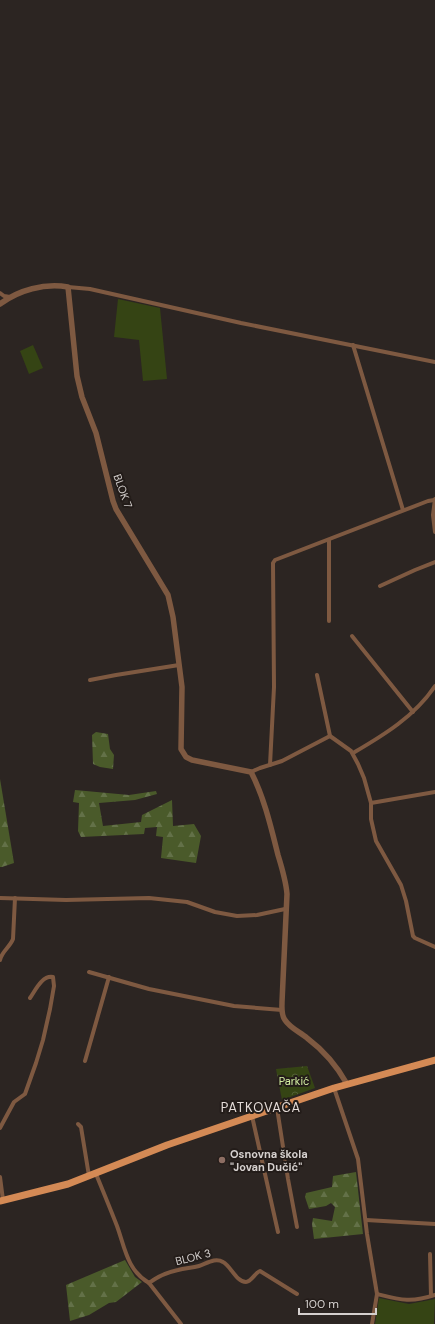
<svg xmlns="http://www.w3.org/2000/svg" width="435" height="1324" font-family="'DM Sans',sans-serif">
<defs>
<pattern id="forest-firs" width="22" height="20" patternUnits="userSpaceOnUse"><rect width="22" height="20" fill="#4a5a2a"/><path d="M5 1l3.5 6h-7zM16 11l3.5 6h-7z" fill="#637148"/></pattern>
<pattern id="park-crowns" width="20" height="18" patternUnits="userSpaceOnUse"><rect width="20" height="18" fill="#354414"/><path d="M2 6a3 3 0 1 1 6 0M12 15a3 3 0 1 1 6 0" fill="none" stroke="#515e35"/></pattern>
</defs>
<rect width="100%" height="100%" fill="#2c2522"/>
<g fill="#354414">
<polygon points="118,299 160,308 167,379 143,381 139,340 114,337"/>
<polygon points="33,345 43,368 29,374 20,351"/>
<polygon points="379,1298 409,1304 435,1299 434,1324 375,1324"/>
</g>
<g fill="url(#forest-firs)">
<polygon points="96,732 108,734 110,749 114,755 113,769 100,767 93,764 92,735"/>
<polygon points="0,779 14,863 2,867 0,867"/>
<polygon points="75,790 129,795 156,791 157,794 135,800 99,803 103,826 141,822 142,815 172,800 173,826 194,824 201,836 196,863 161,858 163,837 156,836 157,827 145,828 144,834 81,837 78,831 79,803 73,802"/>
<polygon points="356,1172 363,1234 314,1239 312,1224 313,1218 332,1221 335,1207 331,1203 326,1206 309,1209 305,1197 306,1193 332,1187 333,1176"/>
<polygon points="125,1260 135,1277 142,1282 116,1302 109,1303 89,1315 70,1321 66,1285"/>
</g>
<polygon fill="url(#park-crowns)" points="307,1066 315,1088 282,1100 276,1069"/>
<g fill="none" stroke-linecap="round" stroke-linejoin="round">
<g stroke="#7e5941" stroke-width="4">
<polyline points="68,287 90,289 241,323 435,362"/>
<polyline points="0,293 4,296 10,297"/>
<polyline points="353,345 403,510"/>
<polyline points="435,499 433,515 435,532"/>
<polyline points="329,540 329,621"/>
<polyline points="380,586 415,570 435,562"/>
<polyline points="352,636 413,712"/>
<polyline points="317,675 330,736 351,751 358,764 364,778 371,803 371,819 376,841 401,885 406,901 413,936 415,938 435,947"/>
<polyline points="90,680 116,675 179,665"/>
<path d="M353,753C384,735 415,716 435,686"/>
<polyline points="270,765 274,687 273,563 275,560 428,501 434,500"/>
<polyline points="251,772 260,768 282,761 330,736"/>
<polyline points="371,803 435,792"/>
<polyline points="0,898 66,900 149,898 187,902 215,912 237,916 257,915 285,909"/>
<path d="M0,960C2,951 10,947 13,939L15,898"/>
<polyline points="89,972 149,989 234,1006 282,1010"/>
<polyline points="85,1061 109,977"/>
<polyline points="334,1088 358,1159 367,1234 377,1294 372,1324"/>
<polyline points="277,1108 288,1179 297,1227"/>
<polyline points="252,1116 278,1232"/>
<polyline points="78,1124 81,1127 89,1176"/>
<path d="M0,1128L14,1102L25,1094L36,1063L43,1040L50,1009L54,986L53,977C42,975 35,991 30,998"/>
<path d="M96,1174C103,1191 110,1208 117,1226C125,1248 127,1270 149,1283C157,1277 168,1272 178,1270C185,1268 192,1268 199,1266C206,1264 215,1257 223,1262C231,1266 236,1282 246,1282C251,1282 255,1273 260,1271L297,1294"/>
<polyline points="0,1177 3,1200"/>
<polyline points="366,1220 435,1224"/>
<polyline points="430,1254 431,1296"/>
<polyline points="149,1283 181,1324"/>
<path d="M377,1294C401,1300 411,1303 435,1295"/>
</g>
<path stroke="#7e5941" stroke-width="5.5" d="M0,304C19,290 44,283 68,287L77,376L82,397L96,433L113,501L116,509L168,595L173,617L182,687L181,749L186,757L192,760L251,772C264,797 271,827 278,855C282,868 286,881 287,894L282,1002C282,1008 281,1015 285,1020C290,1028 300,1032 307,1038C323,1050 337,1066 347,1084"/>
<polyline stroke="#d48a55" stroke-width="7" points="0,1201 68,1184 167,1145 334,1088 435,1060"/>
</g>
<circle fill="#8d6e63" stroke="#231c19" stroke-width="1.5" cx="222" cy="1160" r="4"/>
<g text-anchor="middle" dominant-baseline="central" stroke-width="4" stroke-linejoin="round" paint-order="stroke">
<g font-size="11" fill="#d5d0ce" stroke="#231c19">
<text transform="translate(123 491) rotate(70)">BLOK 7</text>
<text transform="translate(193 1257) rotate(-14)">BLOK 3</text>
</g>
<g font-size="11" fill="#d4efa2" stroke="#231c19">
<text x="294" y="1081">Parkić</text>
</g>
<g font-size="11" font-weight="bold" fill="#d5d0ce" stroke="#231c19" text-anchor="start">
<text x="230" y="1154">Osnovna škola<tspan x="230" dy="13">"Jovan Dučić"</tspan></text>
</g>
<g font-size="13" letter-spacing="1" fill="#e5dcd8" stroke="#231c19">
<text x="261" y="1107">PATKOVAČA</text>
</g>
</g>
<path d="M299 1308v6h77v-6" fill="none" stroke="#d5d0ce" stroke-width="2"/>
<text x="305" y="1308" font-size="12" fill="#d5d0ce" stroke="#231c19" stroke-width="3" paint-order="stroke">100 m</text>
</svg>
